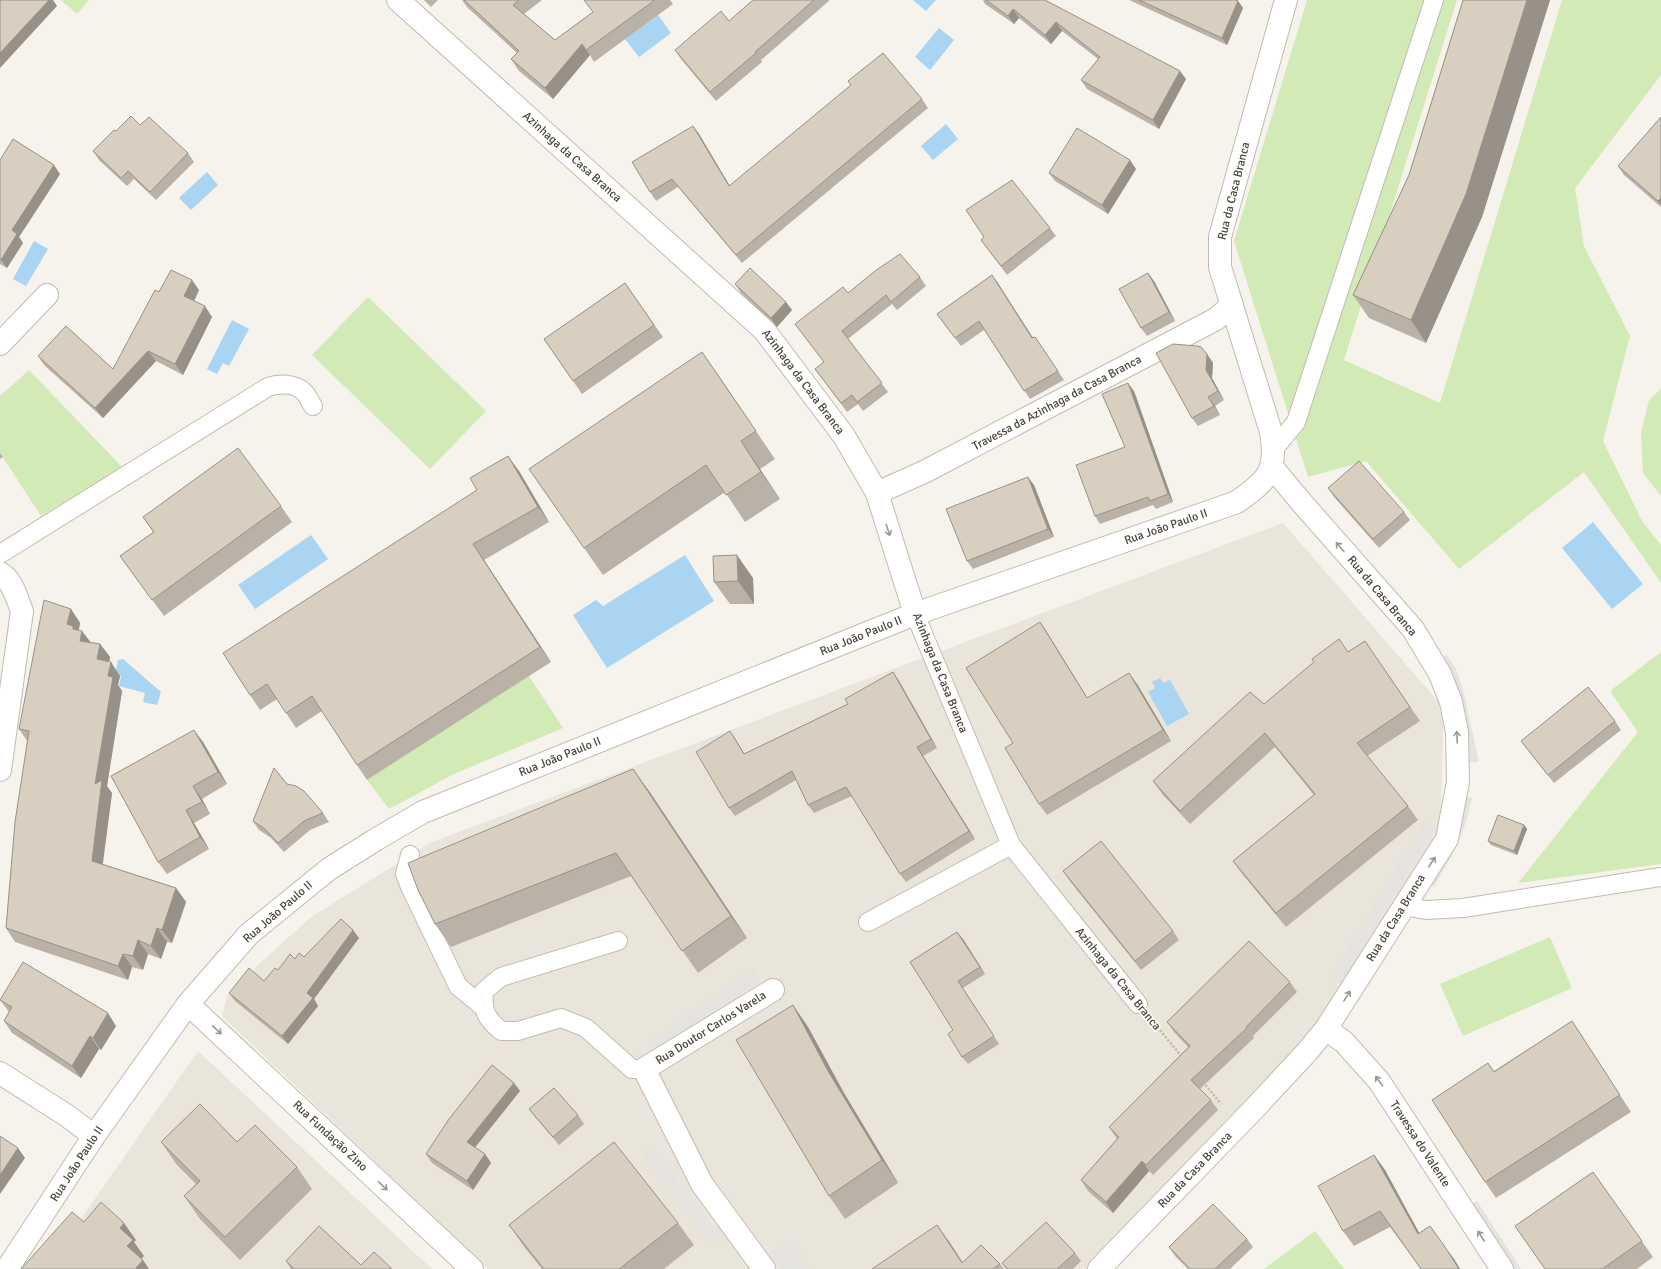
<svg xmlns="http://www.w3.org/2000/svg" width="1661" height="1269" font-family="Signika,sans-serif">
<rect width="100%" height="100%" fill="#f6f3ec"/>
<g fill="#eae5da">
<polygon points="1283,523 1444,708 1440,831 1311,1035 1086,1269 488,1269 222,1016 227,996 249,973 311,917 432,842"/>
<polygon points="198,1051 432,1269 46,1269"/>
</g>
<g fill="#d2eab5">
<polygon points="61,0 89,0 77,14"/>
<polygon points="1307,0 1457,0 1344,360 1440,403 1562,0 1661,0 1661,75 1575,188 1584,246 1630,336 1603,441 1642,521 1661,545 1661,583 1584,472 1459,569 1366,461 1308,477 1234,241"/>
<polygon points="368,297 486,411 430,469 312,355"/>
<polygon points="29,370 122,467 41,516 0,453 0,396"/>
<polygon points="1661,389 1661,496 1643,473 1641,433 1649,400"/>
<polygon points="1661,652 1661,864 1518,883 1638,732 1610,691"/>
<polygon points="529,676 563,728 452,775 389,809 367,780"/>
<polygon points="1550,937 1572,988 1463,1036 1440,984"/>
<polygon points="1315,1231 1344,1269 1264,1269"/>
</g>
<g fill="#e5e3e0">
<polygon points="1447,655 1456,669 1464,694 1479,762 1469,762 1456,697 1440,660"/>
<polygon points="1462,796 1472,798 1466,822 1457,846 1434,887 1425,882"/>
<polygon points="1424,822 1434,828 1341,984 1330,978"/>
<polygon points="753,968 760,978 660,1051 652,1041"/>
<polygon points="651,1149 723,1239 713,1247 641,1156"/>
<polygon points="1477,1201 1521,1269 1509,1269 1468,1206"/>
<polygon points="788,1240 810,1269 781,1269 769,1254"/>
</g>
<g fill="#a9d4f2">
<polygon points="913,0 936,0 926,11"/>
<polygon points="658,15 671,33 639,57 625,39"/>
<polygon points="939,28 954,40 930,70 915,57"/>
<polygon points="946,124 958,139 933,160 921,146"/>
<polygon points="207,172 218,185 191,210 179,198"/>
<polygon points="34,241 48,249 26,286 13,279"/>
<polygon points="232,320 249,329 229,366 223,363 217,374 207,369"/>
<polygon points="1593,522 1643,584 1612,609 1562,548"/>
<polygon points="311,535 328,559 255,609 238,585"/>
<polygon points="685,555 714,601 607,668 573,615 596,600 603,606"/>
<polygon points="123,659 161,692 157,705 143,702 145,693 119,686 121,676 115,675 118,660"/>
<polygon points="1160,678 1163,683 1170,680 1189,714 1167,726 1148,692 1155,688 1152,682"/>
</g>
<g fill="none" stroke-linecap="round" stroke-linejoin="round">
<g stroke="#c2bbae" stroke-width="20">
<g id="service">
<polyline points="1274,449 1296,422 1434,0"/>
<path d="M0,554L268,387C279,383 295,383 304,392C308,396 310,402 313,406"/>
<polyline points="915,614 1011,845 1138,1004"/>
<polyline points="410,855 405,874 411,889 458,986 482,1006"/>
<polyline points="1404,906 1426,910 1463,908 1661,877"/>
<polyline points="868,922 1011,845"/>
<path d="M618,941L501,977L484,991C482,1011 486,1018 501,1031H518L561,1018L586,1028L632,1069H644"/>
</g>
</g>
<g stroke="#c2bbae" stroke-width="24">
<g id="minor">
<polyline points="398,0 764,330 844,436 877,493 915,614"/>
<polyline points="0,344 47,295"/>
<polyline points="877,493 926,471 1216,319 1232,305"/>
<path d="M0,573C12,579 17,599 22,611L0,770"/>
<polyline points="188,1004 472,1269"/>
<polyline points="1326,1029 1344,1042 1379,1081 1502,1269"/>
<polyline points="0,1073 66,1115 94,1136"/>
<polyline points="764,1269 702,1184 644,1069 773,990"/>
<polyline points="1099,1269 1253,1110 1306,1053 1326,1029 1447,839 1458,782 1457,732 1451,702 1440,674 1413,629 1302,503 1272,467"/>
</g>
</g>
<g stroke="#c2bbae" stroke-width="24">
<path id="tertiary" d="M7,1269L94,1136L188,1004L249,934L329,869L375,840L423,812L880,628L915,614L1237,502C1267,480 1278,472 1271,432L1220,267V237L1286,0"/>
</g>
<g stroke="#c4b79f" stroke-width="2.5" stroke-dasharray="2 2" stroke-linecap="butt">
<polyline points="1155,1024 1182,1057"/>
<polyline points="1203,1082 1221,1104"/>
</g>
<use href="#service" stroke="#fff" stroke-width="18"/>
<use href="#minor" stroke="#fff" stroke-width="22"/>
<use href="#tertiary" stroke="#fff" stroke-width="22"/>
</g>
<g fill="#bab2a6">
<polygon points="424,0 438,0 431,7"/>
<polygon points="462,0 542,0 524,14 555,40 593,12 584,0 670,0 673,4 594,62 590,55 553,99 519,71 511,59 517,53 467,7"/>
<polygon points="753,0 830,0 761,60 762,62 716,101 681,59 675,50 729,21"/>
<polygon points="983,0 1045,0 1186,79 1159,129 1087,89 1081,80 1098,59 1062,31 1051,44 1019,18 1014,24 985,4"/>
<polygon points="1129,0 1236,0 1238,1 1243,8 1227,45"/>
<polygon points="1463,0 1550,0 1482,217 1426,343 1369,318 1353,295 1409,175"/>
<polygon points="848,81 922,99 928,108 742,263 678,187 656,201 650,192 693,126 699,134 730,186 851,85"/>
<polygon points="1661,117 1661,207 1624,175 1618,166"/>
<polygon points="140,125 188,153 194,162 156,200 134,179 127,186 99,160 93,151 116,131"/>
<polygon points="0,160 60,174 19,237 23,243 7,268 0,264"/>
<polygon points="1136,169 1108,214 1055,181 1049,173"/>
<polygon points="1050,228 1056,236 1007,275 981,240 984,237"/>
<polygon points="992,275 1033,338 1035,337 1064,380 1030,399 984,330 961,346 937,314"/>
<polygon points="920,277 926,286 897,310 892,304 848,339 888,392 863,411 858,404 847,412 815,369 824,362 795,324 848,293"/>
<polygon points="1154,281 1175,321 1147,336 1141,328"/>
<polygon points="625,283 663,337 582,394 544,339"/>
<polygon points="735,284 792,310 777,327 741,293"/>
<polygon points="199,290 194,301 212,317 183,375 156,361 103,418 45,366 38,356 113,369 159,292"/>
<polygon points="702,352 775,459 760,469 780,499 745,522 725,492 603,575 584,548"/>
<polygon points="1207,354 1213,363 1212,378 1224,400 1215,406 1220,415 1198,426 1192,418"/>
<polygon points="1134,391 1173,502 1156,509 1153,505 1100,524 1095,516 1125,447"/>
<polygon points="0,453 3,457 0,459"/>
<polygon points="519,471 549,522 484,560 551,662 367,780 357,765 322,711 296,728 277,699 260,710 250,695"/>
<polygon points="1034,485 1054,537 973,569 967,561"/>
<polygon points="1328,488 1404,512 1410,520 1379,548 1334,497"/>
<polygon points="281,506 292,522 164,616 120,556 153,532 143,517"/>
<polygon points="753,578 754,604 730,604 714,582"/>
<polygon points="71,609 80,623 79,630 90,642 100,644 110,657 109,662 120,676 118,685 122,691 107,786 112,793 103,864 176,888 186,902 172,943 167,942 161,959 148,954 143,970 132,967 128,980 15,942 6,928 27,741 19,729"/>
<polygon points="1040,622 1048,634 1087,698 1137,684 1171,741 1047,815 1039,804 1013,743"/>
<polygon points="1365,641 1420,721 1367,756 1408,806 1418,820 1286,927 1243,875 1233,861 1314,795 1275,747 1190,824 1163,795 1153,781 1264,704 1348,652"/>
<polygon points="893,672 899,681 937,748 923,756 975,839 906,882 900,874 852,796 814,813 808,805 796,780 735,816 729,808 730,731 744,754 848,704"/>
<polygon points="1615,721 1621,730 1554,783 1527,749 1521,741"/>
<polygon points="203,742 227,784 202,799 210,814 194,823 209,849 167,874 158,862"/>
<polygon points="287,784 323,813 329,822 310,830 284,852 271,838 259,830 253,821"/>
<polygon points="649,791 747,938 698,973 631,876 451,947 435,924"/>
<polygon points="1524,825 1527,829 1517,855 1491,845 1488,841"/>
<polygon points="1063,871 1173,931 1179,940 1141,970 1069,880"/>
<polygon points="359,938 314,999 318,1006 288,1044 235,1001 229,993 264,981 295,959 304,957"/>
<polygon points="963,939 985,974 963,988 999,1044 968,1064 962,1057 953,1030"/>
<polygon points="1290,982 1297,992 1253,1036 1254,1038 1200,1089 1211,1100 1218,1110 1153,1175 1149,1171 1113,1213 1088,1191 1081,1180 1117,1139 1109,1127 1188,1047 1174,1032 1167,1022"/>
<polygon points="0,1000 116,1026 101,1050 99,1049 81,1078 12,1033 4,1021 9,1012"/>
<polygon points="793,1005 808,1027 844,1093 898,1183 845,1219 829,1196"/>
<polygon points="1572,1021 1583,1038 1631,1112 1496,1198 1485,1182 1494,1071"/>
<polygon points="514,1083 520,1091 475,1147 485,1154 491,1163 473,1190 432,1163 426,1154"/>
<polygon points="529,1109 578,1115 584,1124 559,1145 535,1117"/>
<polygon points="161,1142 237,1142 297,1167 312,1189 240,1260 200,1219 184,1196 196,1184 177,1165"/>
<polygon points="1374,1155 1385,1170 1419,1233 1454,1259 1460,1269 1421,1269 1390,1227 1354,1246 1343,1231"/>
<polygon points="1593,1172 1653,1257 1637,1269 1545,1269"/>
<polygon points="678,1223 694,1245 664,1269 542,1269 525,1248 509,1225"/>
<polygon points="1247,1239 1253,1247 1230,1269 1188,1269 1175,1256 1169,1247"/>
<polygon points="948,1240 963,1263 1000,1264 1004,1269 872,1269"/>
<polygon points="1075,1253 1081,1261 1073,1269 1006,1269 1002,1263"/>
<polygon points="286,1261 361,1265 392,1269 291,1269"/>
</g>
<g fill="#979187">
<polygon points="49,0 53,0 57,6 0,68 0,53"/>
<polygon points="1527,0 1550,0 1482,217 1426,343 1411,320"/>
<polygon points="1238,1 1243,8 1227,45 1222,38"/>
<polygon points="1013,9 1019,18 1014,24 1008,16"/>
<polygon points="1056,22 1062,31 1051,44 1045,35"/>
<polygon points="582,44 590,55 553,99 545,88"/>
<polygon points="1180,71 1186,79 1159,129 1153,120"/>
<polygon points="693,126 699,134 735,195 729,186"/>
<polygon points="1130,160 1136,169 1108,214 1102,205"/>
<polygon points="54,165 60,174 19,237 23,243 7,268 1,260 12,230"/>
<polygon points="1661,198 1661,205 1658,201"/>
<polygon points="1148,273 1154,281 1175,321 1169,312"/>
<polygon points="992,275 998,283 1038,346 1032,338"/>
<polygon points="192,280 199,290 191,307 184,296"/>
<polygon points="786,302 792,310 777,327 771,318"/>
<polygon points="205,306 212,317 183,375 175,364"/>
<polygon points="148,351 156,361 103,418 95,408"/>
<polygon points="702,352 721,379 775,459 756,431"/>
<polygon points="1207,354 1213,363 1212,378 1224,400 1218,391 1206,370"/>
<polygon points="1128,383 1134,391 1173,502 1168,494"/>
<polygon points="1208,397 1215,406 1220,415"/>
<polygon points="741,441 760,469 780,499 761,472"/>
<polygon points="508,456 519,471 549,522 538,507"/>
<polygon points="1028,477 1034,485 1054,537 1048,529"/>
<polygon points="473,544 484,560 551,662 540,647"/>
<polygon points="737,555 753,578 754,604 738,581"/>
<polygon points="71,609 80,623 78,632 82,631 92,644 90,654 67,624"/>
<polygon points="1040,622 1048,634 1095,710 1087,698"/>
<polygon points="100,644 110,657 107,673 97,659"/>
<polygon points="111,662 120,676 118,685 122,691 107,786 112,793 101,875 92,861 95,784 108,676"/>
<polygon points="893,672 899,681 937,748 931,739"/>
<polygon points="1129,673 1137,684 1171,741 1163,730"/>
<polygon points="194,730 203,742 227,784 218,772"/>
<polygon points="730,731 736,740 750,763 744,754"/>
<polygon points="917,747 923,756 975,839 969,831"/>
<polygon points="633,769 649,791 747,938 731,916"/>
<polygon points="193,786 202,799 210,814 202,802"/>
<polygon points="186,810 194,823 209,849 200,837"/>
<polygon points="1524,825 1527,829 1517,855 1514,851"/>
<polygon points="176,888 186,902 172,943 162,930"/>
<polygon points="157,928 167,942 161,959 151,946"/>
<polygon points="353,930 359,938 314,999 318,1006 288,1044 282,1036 307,993"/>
<polygon points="957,932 963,939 985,974 980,967"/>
<polygon points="138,940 148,954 143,970 133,956"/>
<polygon points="123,954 132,967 128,980 118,966"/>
<polygon points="793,1005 808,1027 844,1093 898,1183 882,1160 828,1071"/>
<polygon points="108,1013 116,1026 101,1050 93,1038"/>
<polygon points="90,1036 99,1049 81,1078 72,1066"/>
<polygon points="514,1083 520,1091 473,1150 467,1142"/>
<polygon points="18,1148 25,1158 0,1194 0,1175"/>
<polygon points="485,1154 491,1163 473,1190 467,1181"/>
<polygon points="1374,1155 1385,1170 1428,1249 1418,1234"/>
<polygon points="1142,1161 1149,1171 1113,1213 1106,1202"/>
<polygon points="124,1223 136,1240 134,1242 144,1256 139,1262 127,1246 120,1228"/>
<polygon points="937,1225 948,1240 967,1269"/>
<polygon points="1443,1244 1454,1259 1460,1269 1459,1269"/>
<polygon points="143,1260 149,1269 136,1269 136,1268"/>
</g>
<g fill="#d8cfc1" stroke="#979187">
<polygon points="0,0 49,0 0,53"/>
<polygon points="464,0 519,0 513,5 555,40 593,12 584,0 655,0 586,50 582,44 545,88 511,59 519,51"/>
<polygon points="753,0 814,0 755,52 756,53 710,92 675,50 721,11 729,21"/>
<polygon points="986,0 1045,0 1180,71 1153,120 1081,80 1100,57 1056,22 1045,35 1013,9 1008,16"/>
<polygon points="1139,0 1235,0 1238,1 1222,38"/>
<polygon points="1463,0 1527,0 1466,194 1411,320 1353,295 1409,175"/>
<polygon points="883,53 922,99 736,255 672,179 650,192 632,162 693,126 729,186 851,85 848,81"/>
<polygon points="131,116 140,125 149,117 188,153 150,192 128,171 121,178 93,151 114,130 116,131"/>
<polygon points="1661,117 1661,198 1658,201 1618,166"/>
<polygon points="1077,128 1130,160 1102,205 1049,173"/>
<polygon points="13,139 54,165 12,230 17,234 1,260 0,259 0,160"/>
<polygon points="1012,180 1050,228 1001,266 981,240 984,237 966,210"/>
<polygon points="900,254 920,277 891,302 886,295 842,331 882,383 857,402 852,395 841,403 815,369 824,362 795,324 843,287 848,293 875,271"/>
<polygon points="750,268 786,302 771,318 735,284"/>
<polygon points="171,270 192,280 184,296 205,306 175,364 148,351 95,408 38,356 66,326 113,369 155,290 159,292"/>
<polygon points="1148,273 1169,312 1141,328 1119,289"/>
<polygon points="992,275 1032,338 1035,337 1058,371 1024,391 979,321 955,338 937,314"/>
<polygon points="625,283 654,325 573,381 544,339"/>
<polygon points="1173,344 1197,346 1201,347 1207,354 1206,370 1218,391 1208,397 1214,406 1192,418 1156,353"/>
<polygon points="702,352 756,431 741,441 761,472 726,495 706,465 584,548 529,469"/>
<polygon points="1128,383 1168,494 1150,501 1148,497 1095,516 1076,465 1125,447 1102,394"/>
<polygon points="238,448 281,506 152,600 120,556 154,532 143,517"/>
<polygon points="508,456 538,507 473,544 540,647 357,765 312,696 286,713 267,684 250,695 223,653 477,490 470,478"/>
<polygon points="1359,461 1404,512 1373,539 1328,488"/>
<polygon points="1028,477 1048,529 967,561 946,509"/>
<polygon points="737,555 738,581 714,582 713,556"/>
<polygon points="44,600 71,609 67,624 73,626 73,629 82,631 80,641 100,644 97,659 111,662 108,676 113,677 95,784 102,780 92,861 176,888 162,930 157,928 151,946 138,940 133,956 123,954 118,966 6,928 15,822 29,731 19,729"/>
<polygon points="1040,622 1087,698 1129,673 1163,730 1039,804 1005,748 1013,743 966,668"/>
<polygon points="1339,639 1348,652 1365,641 1410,707 1357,743 1408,806 1276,913 1233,861 1315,794 1265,733 1180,811 1153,781 1250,692 1264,704 1314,662 1312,659"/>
<polygon points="893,672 931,739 917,747 969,831 900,874 846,787 808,805 792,771 729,808 696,752 730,731 744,754 848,704 845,699"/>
<polygon points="1588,687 1615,721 1548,775 1521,741"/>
<polygon points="194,730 218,772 193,786 202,802 186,810 200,837 158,862 111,776"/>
<polygon points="274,768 287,784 296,786 304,791 323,813 304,821 278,843 265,829 253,821"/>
<polygon points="633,769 731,916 682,951 616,853 435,924 418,890 408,863"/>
<polygon points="1498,815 1524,825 1514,851 1488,841"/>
<polygon points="1101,841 1173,931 1135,961 1063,871"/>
<polygon points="341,919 353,930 307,993 313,998 282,1036 229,993 249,968 264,981 275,968 278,970 290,954 295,959 299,953 304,957"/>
<polygon points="957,932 980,967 958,981 994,1036 962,1057 948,1034 953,1030 910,962"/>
<polygon points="1249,941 1290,982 1246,1027 1247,1028 1191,1080 1211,1100 1146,1165 1142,1161 1106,1202 1081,1180 1119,1137 1109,1127 1190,1046 1167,1022"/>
<polygon points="23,962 108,1013 93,1038 90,1036 72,1066 4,1021 12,1007 0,1000"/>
<polygon points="793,1005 828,1071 882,1160 829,1196 736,1040"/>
<polygon points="1572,1021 1620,1095 1485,1182 1432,1100 1488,1063 1494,1072"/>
<polygon points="492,1065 514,1083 467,1142 485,1154 467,1181 426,1154 449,1119"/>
<polygon points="554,1088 578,1115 553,1137 529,1109"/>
<polygon points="200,1104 237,1142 255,1125 297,1167 225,1237 184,1196 200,1181 161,1142"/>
<polygon points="0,1136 18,1148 0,1175"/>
<polygon points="614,1142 678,1223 619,1269 544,1269 509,1225"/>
<polygon points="1374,1155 1418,1234 1430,1226 1443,1244 1459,1269 1421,1269 1380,1211 1343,1231 1318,1186"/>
<polygon points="1593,1172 1642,1241 1602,1269 1545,1269 1515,1226"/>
<polygon points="101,1202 124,1223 120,1228 133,1240 127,1246 143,1260 136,1268 137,1269 21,1269 72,1212 84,1222"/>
<polygon points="1213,1204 1247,1239 1215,1269 1190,1269 1169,1247"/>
<polygon points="1046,1222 1075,1253 1057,1269 1008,1269 1002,1263"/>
<polygon points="937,1225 962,1263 981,1245 1000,1264 993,1269 872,1269"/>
<polygon points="319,1226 361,1265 374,1252 392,1269 294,1269 286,1261"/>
</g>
<defs><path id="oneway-shaft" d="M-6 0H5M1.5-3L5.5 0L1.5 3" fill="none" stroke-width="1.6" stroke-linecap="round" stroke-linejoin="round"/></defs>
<g stroke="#9c9892">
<use href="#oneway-shaft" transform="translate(888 530) rotate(72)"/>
<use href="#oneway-shaft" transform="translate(1340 547) rotate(-131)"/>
<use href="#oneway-shaft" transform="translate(1457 737) rotate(-92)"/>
<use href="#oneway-shaft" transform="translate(1432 862) rotate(-57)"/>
<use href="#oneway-shaft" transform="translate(1347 996) rotate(-58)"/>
<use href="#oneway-shaft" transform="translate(217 1030) rotate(43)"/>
<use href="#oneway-shaft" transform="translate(1379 1081) rotate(-127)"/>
<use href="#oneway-shaft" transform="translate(383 1186) rotate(43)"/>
<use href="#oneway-shaft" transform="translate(1481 1236) rotate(-123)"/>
</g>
<g text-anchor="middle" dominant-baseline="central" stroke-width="3" stroke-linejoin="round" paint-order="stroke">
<g font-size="12" fill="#4b4439" stroke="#fff">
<text transform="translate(572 157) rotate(42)">Azinhaga da Casa Branca</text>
<text transform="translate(1234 191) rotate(-76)">Rua da Casa Branca</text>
<text transform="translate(803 382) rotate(53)">Azinhaga da Casa Branca</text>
<text transform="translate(1057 403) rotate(-28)">Travessa da Azinhaga da Casa Branca</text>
<text transform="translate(1166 527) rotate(-19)">Rua João Paulo II</text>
<text transform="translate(1382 596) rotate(50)">Rua da Casa Branca</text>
<text transform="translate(861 636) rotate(-22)">Rua João Paulo II</text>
<text transform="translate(940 673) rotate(68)">Azinhaga da Casa Branca</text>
<text transform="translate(560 757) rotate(-22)">Rua João Paulo II</text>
<text transform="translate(278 912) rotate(-41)">Rua João Paulo II</text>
<text transform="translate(1396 918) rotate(-58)">Rua da Casa Branca</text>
<text transform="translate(1118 979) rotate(51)">Azinhaga da Casa Branca</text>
<text transform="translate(711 1028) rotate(-32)">Rua Doutor Carlos Varela</text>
<text transform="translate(330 1136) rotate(43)">Rua Fundação Zino</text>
<text transform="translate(1420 1144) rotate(57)">Travessa do Valente</text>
<text transform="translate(77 1164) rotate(-57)">Rua João Paulo II</text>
<text transform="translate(1195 1170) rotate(-46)">Rua da Casa Branca</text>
</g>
</g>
</svg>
